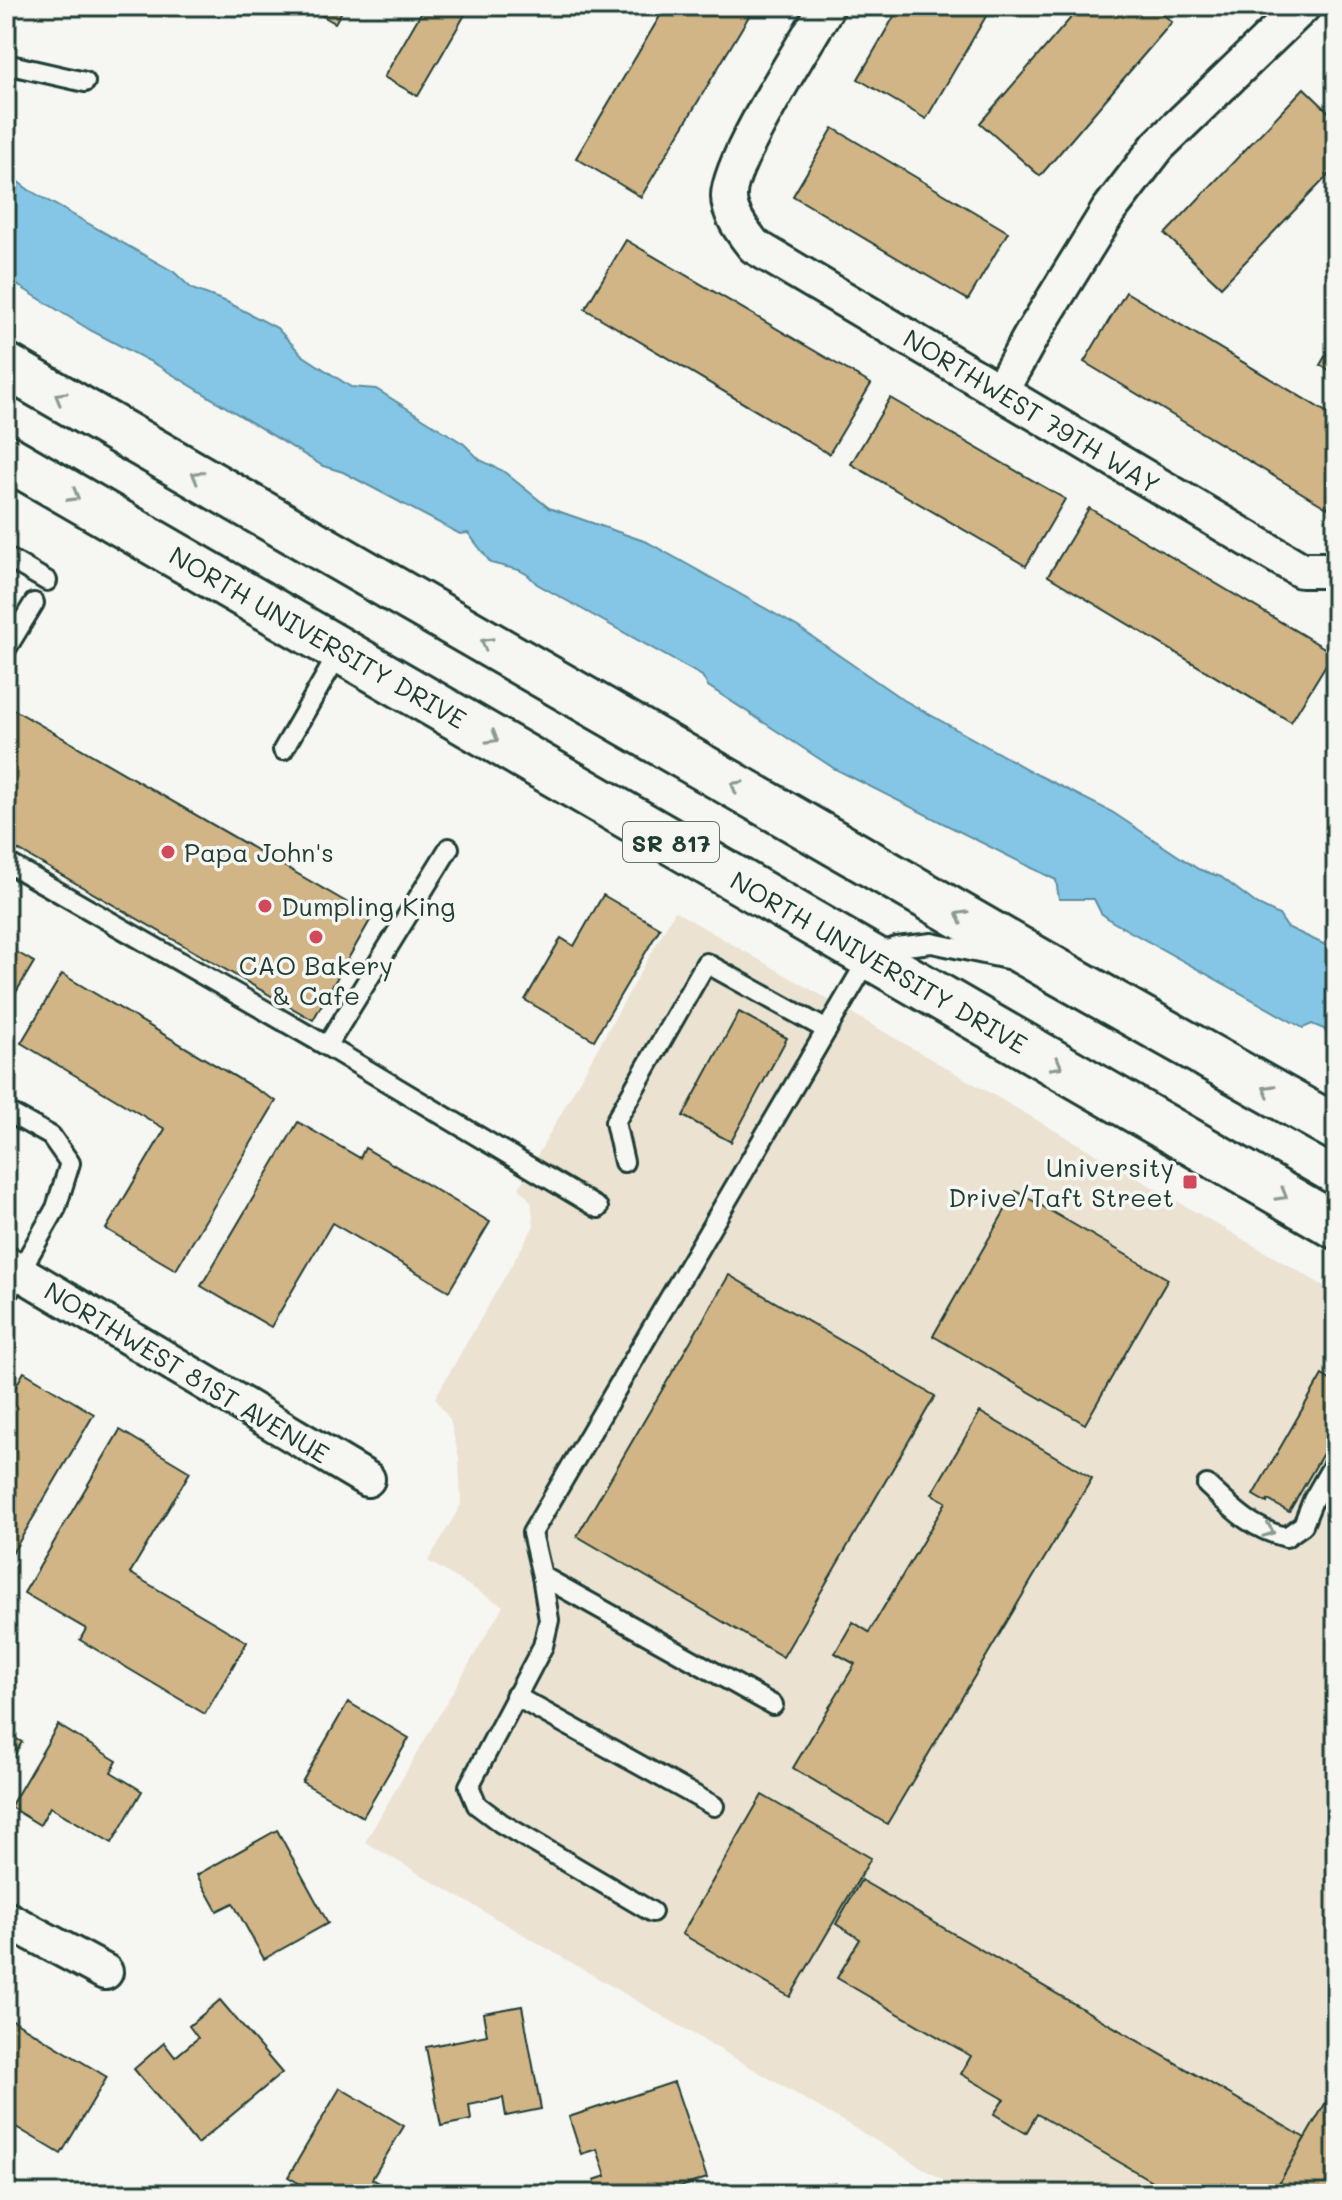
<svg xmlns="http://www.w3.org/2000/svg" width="1342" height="2200" font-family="Mali,sans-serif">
<rect width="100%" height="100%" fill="#f6f6f2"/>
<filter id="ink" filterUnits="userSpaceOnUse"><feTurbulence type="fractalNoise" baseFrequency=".0125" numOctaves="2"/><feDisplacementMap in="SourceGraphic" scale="16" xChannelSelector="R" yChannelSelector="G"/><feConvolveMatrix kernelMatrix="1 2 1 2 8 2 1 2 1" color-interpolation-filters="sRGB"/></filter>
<g filter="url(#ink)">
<polygon fill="#ebe2d2" points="675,911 1336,1293 1336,2194 967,2194 365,1842 503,1606 428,1561 461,1505 459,1459 450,1420 435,1398 534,1226 531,1201 519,1188"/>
<polygon fill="#85c6e6" stroke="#5c8f9f" stroke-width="2" points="6,173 29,190 174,272 192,289 227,302 277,328 302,355 351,387 376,389 464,444 480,460 503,471 549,508 647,542 717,581 798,627 902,699 1032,772 1112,812 1198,869 1221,877 1258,905 1279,915 1287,927 1336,950 1336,1049 1324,1029 1312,1024 1303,1028 1113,922 1101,913 1094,899 1059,899 1056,880 835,769 708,686 702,676 537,584 528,575 519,570 491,563 468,533 460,534 343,472 323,466 157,365 90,330 6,278"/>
<g fill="#d1b586" stroke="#1f3d34" stroke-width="2">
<polygon points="305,6 345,6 335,23"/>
<polygon points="425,6 470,6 418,96 384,77"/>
<polygon points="666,6 755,6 641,197 576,158"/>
<polygon points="900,6 992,6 926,119 858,79"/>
<polygon points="1081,6 1154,6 1172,22 1040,176 980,123"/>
<polygon points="1304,88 1336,119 1336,167 1221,287 1165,234"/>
<polygon points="833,128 1008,232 968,300 793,196"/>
<polygon points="626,240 871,384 829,454 585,309"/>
<polygon points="1126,292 1336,418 1336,493 1327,508 1084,362"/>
<polygon points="1336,337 1336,374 1320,365"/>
<polygon points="890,398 1065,499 1026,566 851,464"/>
<polygon points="1089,508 1333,653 1291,722 1048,576"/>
<polygon points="6,705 372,917 313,1020 6,843"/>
<polygon points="603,895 660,928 594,1040 525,1000 561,938 574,946"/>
<polygon points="6,946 34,962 6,1009"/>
<polygon points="62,974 276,1101 176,1270 106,1229 165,1129 21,1043"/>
<polygon points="739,1012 787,1038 731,1142 683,1116"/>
<polygon points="298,1122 360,1158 365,1148 490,1222 449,1291 332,1223 271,1327 201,1286"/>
<polygon points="1016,1191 1168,1279 1085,1424 933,1336"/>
<polygon points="729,1275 935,1396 783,1657 577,1536"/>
<polygon points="24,1372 94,1414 6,1564 6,1403"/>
<polygon points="1322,1375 1336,1384 1336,1445 1331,1454 1325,1450 1289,1512 1268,1500 1267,1503 1253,1495"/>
<polygon points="980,1412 1092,1478 887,1824 793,1768 855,1664 835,1653 853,1622 869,1632 946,1502 932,1494"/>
<polygon points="120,1430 190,1472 130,1573 247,1642 205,1714 80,1640 86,1629 24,1593"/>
<polygon points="348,1702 409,1738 363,1817 302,1782"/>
<polygon points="58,1725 117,1761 111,1772 142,1791 112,1843 50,1807 40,1825 10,1807"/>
<polygon points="6,1733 22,1742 6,1768"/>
<polygon points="762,1795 871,1858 790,1997 682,1934"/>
<polygon points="277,1830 328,1923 264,1959 233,1903 217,1911 197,1875"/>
<polygon points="861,1880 1305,2138 1273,2194 1174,2194 1037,2114 1026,2133 994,2114 1004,2099 961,2074 971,2056 837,1978 860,1939 836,1924"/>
<polygon points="220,2000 282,2073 197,2144 134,2069 164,2043 175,2057 198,2038 189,2026"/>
<polygon points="522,2006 541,2109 506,2116 503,2098 469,2105 471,2120 441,2126 426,2047 487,2035 483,2013"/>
<polygon points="11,2019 107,2077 61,2154 6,2121 6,2028"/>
<polygon points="674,2082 707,2178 674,2189 676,2194 599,2194 594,2180 606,2176 597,2149 581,2154 569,2117"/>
<polygon points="1336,2085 1336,2194 1273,2194 1305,2138"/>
<polygon points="340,2088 404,2126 372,2179 392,2190 389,2194 318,2194 288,2177"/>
</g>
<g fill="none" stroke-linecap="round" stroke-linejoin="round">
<g stroke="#1f3d34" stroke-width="24">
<g id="service">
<polyline points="6,64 85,82"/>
<polyline points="6,557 47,581"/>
<polyline points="6,649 34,603"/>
<polyline points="283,750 340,651"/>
<polyline points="6,862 327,1046 449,848"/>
<polyline points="327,1046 598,1208"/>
<polyline points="6,1111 51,1136 70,1163 56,1208 6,1296"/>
<polyline points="624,1162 615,1122 706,963 827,1030"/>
<path d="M1207,1485C1233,1509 1251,1529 1286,1537L1303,1525L1313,1500L1336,1460"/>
<polyline points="542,1576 773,1705"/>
<polyline points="515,1696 714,1806"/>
<polyline points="652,1912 501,1823 477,1805 469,1786 543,1646 549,1620 542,1576 532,1533 870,956 896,947 932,943 1007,959"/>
</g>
</g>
<g stroke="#1f3d34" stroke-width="40">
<g id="minor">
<path d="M827,6C807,41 727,164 729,197C729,214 743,232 754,246L1301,570H1336"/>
<polyline points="1000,392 1030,338 1109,210 1158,146 1303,6"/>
<polyline points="6,1264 367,1479"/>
<polyline points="6,1919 105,1972"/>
</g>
</g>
<g stroke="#1f3d34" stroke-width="50">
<g id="primary">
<polyline points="6,366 1053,969 1336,1128"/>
<polyline points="6,457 1336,1226"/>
</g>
</g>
<use href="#service" stroke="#f6f6f2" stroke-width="18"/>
<use href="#minor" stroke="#f6f6f2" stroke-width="34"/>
<use href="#primary" stroke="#f6f6f2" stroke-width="44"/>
</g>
<defs><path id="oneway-chevron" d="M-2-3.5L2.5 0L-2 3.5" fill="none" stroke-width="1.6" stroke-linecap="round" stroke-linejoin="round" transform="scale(2)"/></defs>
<g stroke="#8a9a93">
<use href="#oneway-chevron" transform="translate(60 397) rotate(-150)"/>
<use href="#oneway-chevron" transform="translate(197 476) rotate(-150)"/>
<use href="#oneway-chevron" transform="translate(74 496) rotate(30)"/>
<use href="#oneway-chevron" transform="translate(486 643) rotate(-150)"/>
<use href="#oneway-chevron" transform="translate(493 738) rotate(30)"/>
<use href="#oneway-chevron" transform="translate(736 786) rotate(-150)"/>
<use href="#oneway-chevron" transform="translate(961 916) rotate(-150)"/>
<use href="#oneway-chevron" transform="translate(1057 1065) rotate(30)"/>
<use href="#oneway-chevron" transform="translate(1268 1090) rotate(-151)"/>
<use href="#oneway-chevron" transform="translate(1282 1195) rotate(30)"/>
<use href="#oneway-chevron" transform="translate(1269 1531) rotate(20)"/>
</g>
</g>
<g fill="#d1495b" stroke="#f6f6f2" stroke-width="3">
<circle cx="168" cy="852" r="8"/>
<circle cx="265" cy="906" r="8"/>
<circle cx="316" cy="937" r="8"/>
<rect x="1182" y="1174" width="16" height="16" rx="4"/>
</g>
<g text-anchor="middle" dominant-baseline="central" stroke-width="7" stroke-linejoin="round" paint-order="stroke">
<rect fill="#f6f6f2" stroke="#60746d" stroke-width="2" x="623" y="822" width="96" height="40" rx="6"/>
<g font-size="24" font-weight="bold" fill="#1f3d34">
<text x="671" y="842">SR 817</text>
</g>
<g font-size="26" fill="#1f3d34" stroke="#f6f6f2">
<text transform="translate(1032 411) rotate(31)">NORTHWEST 79TH WAY</text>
<text transform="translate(318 637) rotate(30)">NORTH UNIVERSITY DRIVE</text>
<text transform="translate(879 962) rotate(30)">NORTH UNIVERSITY DRIVE</text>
<text transform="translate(187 1372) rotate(31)">NORTHWEST 81ST AVENUE</text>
</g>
<g font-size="26" fill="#1f3d34" stroke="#f6f6f2" text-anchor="start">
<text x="184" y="852">Papa John's</text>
<text x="281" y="906">Dumpling King</text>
<text x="316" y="965" text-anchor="middle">CAO Bakery<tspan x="316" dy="30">&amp; Cafe</tspan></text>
<text x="1174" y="1167" text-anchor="end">University<tspan x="1174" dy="30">Drive/Taft Street</tspan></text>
</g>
</g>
<rect width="1342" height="2200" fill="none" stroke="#f6f6f2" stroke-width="32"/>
<rect x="16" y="16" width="1310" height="2168" fill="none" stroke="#1f3d34" stroke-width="3" filter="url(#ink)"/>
</svg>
